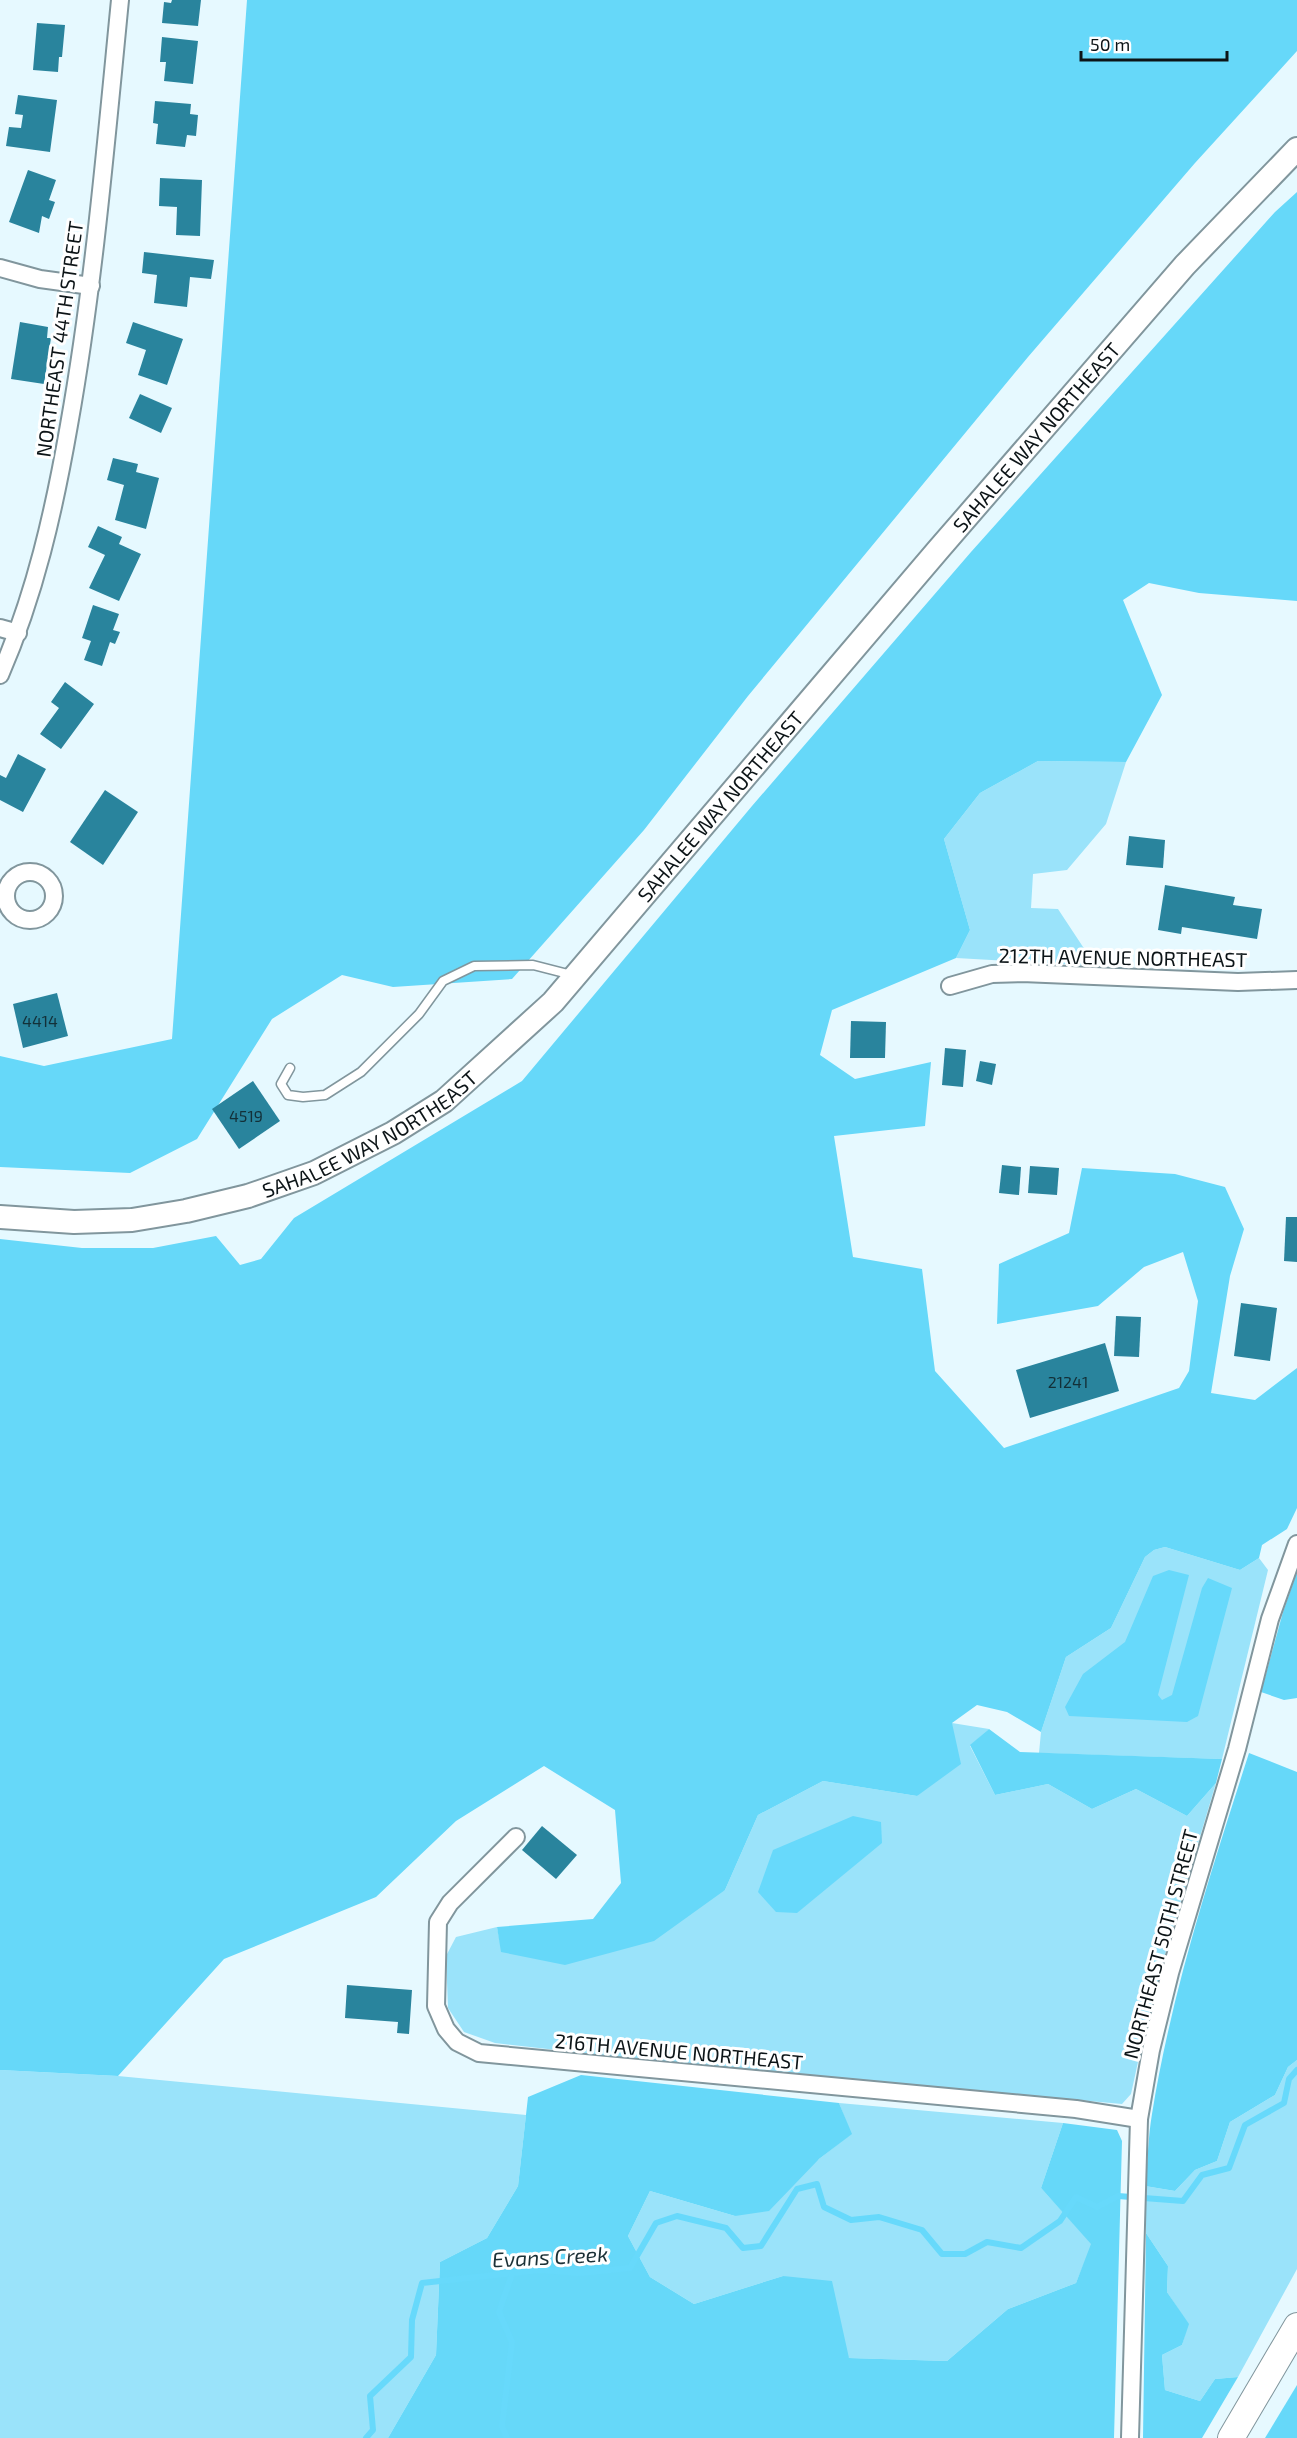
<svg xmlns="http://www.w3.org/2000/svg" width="1297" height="2438" font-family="'Exo 2',sans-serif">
<rect width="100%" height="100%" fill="#e6f9ff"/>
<g fill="#9ae3fa">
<polygon points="1038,761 1126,762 1106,824 1067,870 1033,874 1031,908 1058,909 1087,953 1083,965 956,958 970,930 944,839 980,793"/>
<polygon points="1165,1547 1240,1570 1259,1558 1268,1570 1222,1759 1039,1753 1041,1732 1066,1657 1111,1628 1145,1557 1154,1550"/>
<polygon points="952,1723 989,1729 970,1746 995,1795 1048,1784 1092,1809 1136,1789 1187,1816 1216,1783 1167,1947 1146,2025 1131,2094 1122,2104 654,2061 495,2043 464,2032 448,2008 446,1956 456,1937 497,1927 502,1952 725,1890 758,1815 823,1781 917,1796"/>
<polygon points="1297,2060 1297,2269 1238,2377 1215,2379 1200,2401 1165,2390 1162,2355 1182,2345 1188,2324 1167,2292 1168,2266 1146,2233 1145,2186 1175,2191 1195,2170 1217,2161 1230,2122 1275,2095 1288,2067"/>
<polygon points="0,2070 118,2076 526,2115 518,2186 487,2238 440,2262 436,2355 388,2438 0,2438"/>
<polygon points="839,2103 1063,2123 1041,2188 1092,2244 1076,2283 1008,2309 947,2361 849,2358 783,2276 694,2304 650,2277 628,2236 650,2191 735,2216 819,2159 851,2134"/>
</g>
<g fill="#66d8f9">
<polygon points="247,0 1297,0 1297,51 1195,163 1028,357 748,696 644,830 512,979 393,987 342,975 272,1019 197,1139 130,1173 0,1167 0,1056 44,1066 172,1039"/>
<polygon points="1297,192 1297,601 1199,593 1149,583 1123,600 1162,695 1126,762 1038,761 980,793 944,839 970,930 956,958 832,1010 820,1055 855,1079 931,1062 925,1126 834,1136 853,1257 922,1269 935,1371 1004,1448 1179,1388 1189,1371 1198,1301 1183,1252 1144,1267 1098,1306 997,1324 999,1264 1069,1233 1082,1168 1175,1174 1225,1187 1244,1229 1230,1276 1211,1393 1255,1400 1297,1368 1297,1508 1287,1529 1262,1545 1259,1558 1240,1570 1165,1547 1154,1550 1145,1557 1111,1628 1066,1657 1041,1732 1007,1712 977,1705 952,1723 961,1764 917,1796 823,1781 758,1815 725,1890 654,1941 565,1965 501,1952 497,1927 593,1919 621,1883 615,1810 544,1766 456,1821 376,1897 224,1959 118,2076 0,2070 0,1239 82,1248 153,1248 216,1236 240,1265 261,1259 294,1218 522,1081 752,806 971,552 1275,212"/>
<polygon points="1297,1572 1297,1698 1284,1700 1261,1692 1283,1612"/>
<polygon points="989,1729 1020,1752 1222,1759 1216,1783 1187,1816 1136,1789 1092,1809 1048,1784 995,1795 970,1745"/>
<path d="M1249,1753L1297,1772V2060L1288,2067L1275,2095L1230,2122L1217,2161L1195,2170L1175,2191L1145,2186C1148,2162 1148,2137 1152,2114C1172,1990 1211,1872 1249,1753Z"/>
<polygon points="581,2075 839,2103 852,2134 819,2159 769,2211 735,2216 650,2191 628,2236 650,2277 694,2304 783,2276 832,2281 849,2358 947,2361 1008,2309 1076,2283 1091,2244 1041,2188 1063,2123 1117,2130 1122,2141 1114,2438 388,2438 436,2355 440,2262 487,2238 518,2186 528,2097"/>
<polygon points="1146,2233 1168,2266 1167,2292 1189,2324 1182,2345 1162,2355 1165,2390 1200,2401 1215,2379 1238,2377 1202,2438 1143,2438"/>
<polygon points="1297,2385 1297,2438 1265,2438"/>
</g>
<g fill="#67d9fb">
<polygon points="1169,1570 1189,1575 1158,1695 1162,1700 1172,1695 1202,1588 1208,1578 1232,1588 1198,1716 1187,1722 1069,1716 1065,1707 1083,1674 1125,1642 1153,1576"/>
<polygon points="853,1816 881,1822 882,1843 797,1913 776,1912 758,1892 773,1850"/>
</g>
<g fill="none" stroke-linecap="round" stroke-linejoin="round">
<g stroke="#67d9fb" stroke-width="6">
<polyline points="366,2438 373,2430 370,2396 411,2357 412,2320 422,2283 541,2270 581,2273 630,2268 656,2223 677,2216 726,2228 743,2248 761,2246 797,2189 817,2184 824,2207 851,2220 879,2217 922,2230 942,2254 965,2254 987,2242 1021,2248 1060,2221 1076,2197 1097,2207 1118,2196 1183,2201 1202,2175 1229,2168 1245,2125 1284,2103 1289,2079 1297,2070"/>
<polyline points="507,2438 502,2426 512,2342 499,2312 512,2274"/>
</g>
</g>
<g fill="#29849d">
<polygon points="172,0 201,0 198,26 162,23 164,2 171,3"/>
<polygon points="37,23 65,25 62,57 59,57 58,72 33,70"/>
<polygon points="162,37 198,41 193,84 164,81 166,62 160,62"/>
<polygon points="18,95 57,100 50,152 6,146 9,127 21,128 23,115 15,114"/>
<polygon points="155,101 191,104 190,114 198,115 196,136 187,135 185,147 156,144 158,124 153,123"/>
<polygon points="28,170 56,180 49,200 55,202 49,219 42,216 39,233 9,222"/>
<polygon points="160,178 202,180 200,236 176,235 177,207 159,206"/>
<polygon points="144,252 214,260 211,279 190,277 187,307 154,303 157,275 142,273"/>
<polygon points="20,322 48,327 47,338 51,338 44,384 11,379"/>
<polygon points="133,322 183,339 167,385 138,375 146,350 126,343"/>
<polygon points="140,394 172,408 161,433 129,418"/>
<polygon points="113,458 138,464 136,472 159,478 146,529 115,520 124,485 107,480"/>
<polygon points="98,526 122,537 119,544 141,554 119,601 89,588 105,555 88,547"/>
<polygon points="93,605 119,614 113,630 120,632 115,644 110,642 102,666 84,660 91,641 82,638"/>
<polygon points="65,682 94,704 61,749 40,734 59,708 51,702"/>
<polygon points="18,754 46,769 23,812 0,800 0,775 6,778"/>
<polygon points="105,790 138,812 103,865 70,842"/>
<polygon points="1129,836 1165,840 1163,868 1126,865"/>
<polygon points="1165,885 1235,897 1233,905 1262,909 1257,939 1182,927 1181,934 1158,930"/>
<polygon points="57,993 68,1036 23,1048 13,1004"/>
<polygon points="851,1021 886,1022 885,1058 850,1058"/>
<polygon points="945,1048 966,1050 963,1087 942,1085"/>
<polygon points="980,1061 996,1064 992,1085 976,1081"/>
<polygon points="253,1081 280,1121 239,1149 212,1109"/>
<polygon points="1002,1165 1021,1167 1019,1195 999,1193"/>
<polygon points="1030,1166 1059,1168 1057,1195 1028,1193"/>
<polygon points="1286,1217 1297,1217 1297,1262 1284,1261"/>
<polygon points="1241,1303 1277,1308 1270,1361 1234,1356"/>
<polygon points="1116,1316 1141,1317 1139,1357 1114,1356"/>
<polygon points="1105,1343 1119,1391 1030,1418 1016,1370"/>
<polygon points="542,1826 577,1855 556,1879 522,1850"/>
<polygon points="347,1985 412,1990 409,2034 397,2033 398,2022 345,2018"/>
</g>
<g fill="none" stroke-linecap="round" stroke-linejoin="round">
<g stroke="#81969d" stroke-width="11">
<polyline id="service" points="290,1068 281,1084 288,1095 303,1097 325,1095 361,1072 419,1014 443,981 474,966 533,965 572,975"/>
</g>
<g stroke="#81969d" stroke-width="20">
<g id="minor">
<polyline points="0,268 40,279 91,286"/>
<polyline points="0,628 18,633"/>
<path d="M0,675C35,595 54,511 69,425C94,285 106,142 120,0"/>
<circle cx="30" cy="896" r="24"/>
<polyline points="950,986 992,974 1022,973 1238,982 1297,980"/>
<polyline points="516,1837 450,1903 438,1922 436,2006 446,2029 457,2042 479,2053 1076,2109 1139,2119"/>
<polyline points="1130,2438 1139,2119 1151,2050 1170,1973 1237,1749 1270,1619 1297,1544"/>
</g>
</g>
<g stroke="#81969d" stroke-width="26">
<g id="secondary">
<path id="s1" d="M0,1217L74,1222L132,1220L186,1211L248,1196L314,1173L393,1133L444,1101L553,1002L938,550L1185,265L1297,149"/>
</g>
</g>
<g stroke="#81969d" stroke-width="28">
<polyline id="primary" points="1231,2438 1297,2326"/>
</g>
<use href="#service" stroke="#fff" stroke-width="8"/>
<use href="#minor" stroke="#fff" stroke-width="16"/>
<use href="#secondary" stroke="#fff" stroke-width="22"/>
<use href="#primary" stroke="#fff" stroke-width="26"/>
</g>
<g text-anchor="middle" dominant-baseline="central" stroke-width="6" stroke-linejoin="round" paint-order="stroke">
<g font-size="16" fill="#133038">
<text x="40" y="1020">4414</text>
<text x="246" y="1115">4519</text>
<text x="1068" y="1381">21241</text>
</g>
<g font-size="20" fill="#0c1417" stroke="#fff">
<text transform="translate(59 339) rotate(-82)">NORTHEAST 44TH STREET</text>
<text stroke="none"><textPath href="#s1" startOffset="1360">SAHALEE WAY NORTHEAST</textPath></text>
<text stroke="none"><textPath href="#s1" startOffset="874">SAHALEE WAY NORTHEAST</textPath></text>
<text transform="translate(1123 957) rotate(1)">212TH AVENUE NORTHEAST</text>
<text stroke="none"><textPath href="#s1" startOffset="388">SAHALEE WAY NORTHEAST</textPath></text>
<text transform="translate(1160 1944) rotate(-75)">NORTHEAST 50TH STREET</text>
<text transform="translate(679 2051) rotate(5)">216TH AVENUE NORTHEAST</text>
</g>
<g font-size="21" font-style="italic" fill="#1c3137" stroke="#fff">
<text transform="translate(550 2256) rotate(-3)">Evans Creek</text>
</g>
</g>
<path d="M1081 51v9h146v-9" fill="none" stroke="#0c1417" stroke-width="3"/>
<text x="1090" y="51" font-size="18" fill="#0c1417" stroke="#ffffff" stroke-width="4.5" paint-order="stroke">50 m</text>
</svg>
